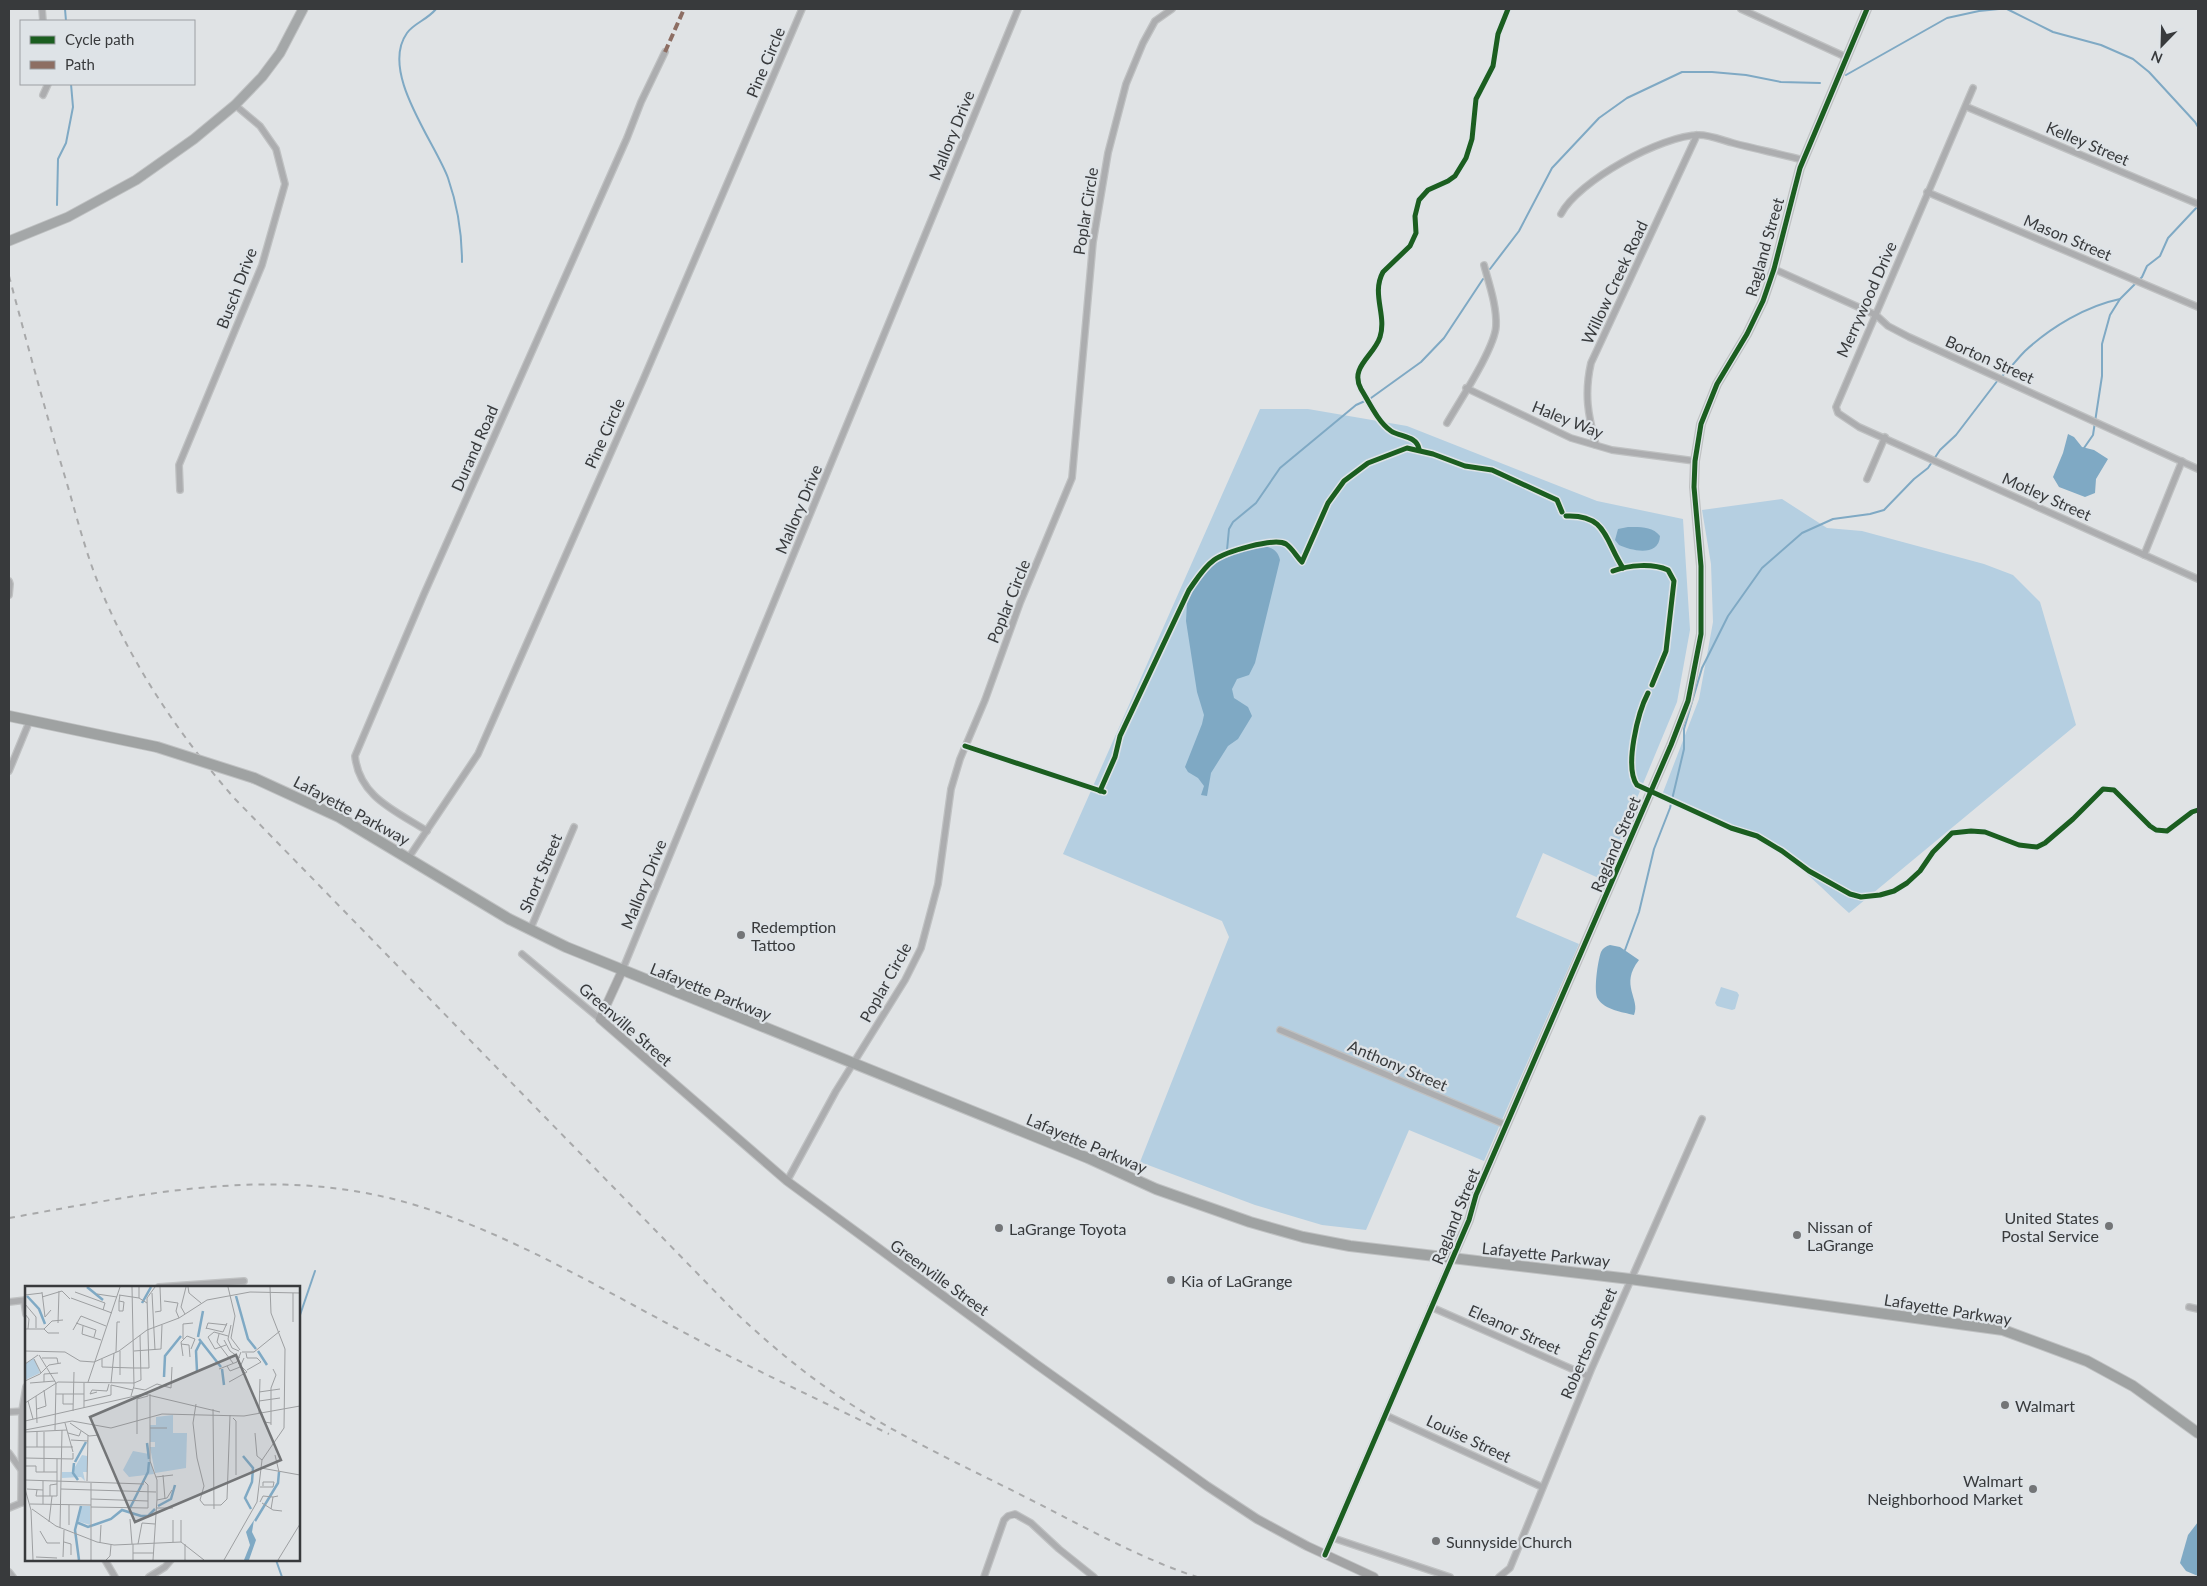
<svg xmlns="http://www.w3.org/2000/svg" width="2207" height="1586" font-family="Lato,sans-serif">
<rect width="100%" height="100%" fill="#e0e3e5"/>
<g fill="#b5cfe1">
<polygon points="1260,409 1308,409 1407,426 1597,501 1683,519 1690,630 1677,702 1603,880 1543,853 1516,917 1579,944 1484,1161 1409,1130 1366,1230 1322,1225 1255,1205 1140,1162 1229,937 1222,921 1063,854"/>
<path d="M1782,499L1827,528L1862,531L1984,564L2013,575L2040,602L2076,725L1849,913C1822,889 1796,860 1764,841C1731,822 1696,809 1662,795L1699,699L1713,622L1711,564L1702,510Z"/>
<polygon points="1721,987 1737,992 1739,995 1735,1009 1732,1010 1717,1006 1715,1003"/>
</g>
<g fill="#7fa9c4">
<polygon points="2068,434 2074,437 2082,447 2094,450 2108,459 2096,479 2095,493 2085,497 2059,487 2053,477 2063,453"/>
<path d="M1628,527C1640,527 1652,526 1660,536C1659,557 1632,551 1619,545L1615,540L1618,529Z"/>
<path d="M1258,547C1268,545 1278,549 1280,560L1255,663L1249,675L1237,679L1232,689L1234,698L1248,707L1252,716L1238,739L1228,746L1211,773L1207,796L1201,795L1204,786L1198,778L1188,772L1185,767L1202,724L1204,715L1197,692L1186,621L1187,602L1198,582L1214,564L1240,551Z"/>
<path d="M1610,945L1620,947L1639,960C1619,985 1641,999 1634,1015C1622,1012 1605,1010 1598,999C1593,992 1598,960 1601,952C1603,948 1606,946 1610,945Z"/>
<polygon points="2198,1522 2198,1576 2186,1571 2180,1563 2188,1535"/>
</g>
<g fill="none" stroke-linecap="round" stroke-linejoin="round">
<g stroke="#7fa9c4" stroke-width="2">
<polyline points="65,9 66,21"/>
<path d="M436,9C427,20 414,23 407,33C379,72 435,142 448,178C457,204 462,234 462,262"/>
<polyline points="2007,9 2053,32 2101,45 2133,59 2149,72 2195,122 2198,127"/>
<polyline points="1846,75 1947,18 1979,11 1999,9"/>
<polyline points="57,205 58,159 66,143 73,107 71,84"/>
<polyline points="1490,269 1519,231 1552,168 1599,118 1627,98 1682,72 1712,72 1746,75 1781,82 1820,83"/>
<path d="M2001,377C2010,369 2017,359 2025,351C2051,327 2086,306 2120,299"/>
<polyline points="1371,398 1421,362 1444,338 1483,279"/>
<polyline points="2084,448 2093,435 2102,376 2102,344 2110,315 2120,299 2142,277 2147,266 2160,256 2168,238 2198,206"/>
<polyline points="1227,550 1229,529 1233,522 1256,503 1280,468 1356,405 1365,401"/>
<polyline points="1625,950 1639,912 1654,849 1670,808 1684,749 1684,729 1702,668 1728,616 1762,568 1802,533 1833,519 1870,514 1884,510 1914,479 1928,468 1940,450 1956,435 1998,380"/>
<polyline points="299,1318 315,1271"/>
<polyline points="276,1560 282,1577"/>
</g>
<g stroke="#bfc1c2" stroke-width="8">
<g id="street">
<polyline points="42,9 43,21"/>
<polyline points="1741,9 1846,57"/>
<polyline points="1973,88 1836,407 1838,413 1859,427 2198,579"/>
<polyline points="43,95 48,84"/>
<polyline points="1967,107 2198,204"/>
<polyline points="1927,192 2198,307"/>
<path d="M1561,214C1578,181 1662,135 1699,135C1710,135 1722,140 1733,143C1756,149 1780,154 1803,160"/>
<polyline points="1774,269 1876,315 1888,326 1909,337 2198,469"/>
<polyline points="1466,388 1571,438 1612,450 1695,461"/>
<path d="M1447,423C1459,402 1495,348 1496,326C1497,306 1489,284 1484,265"/>
<path d="M1596,445C1588,415 1584,394 1591,363L1697,135"/>
<polyline points="1867,479 1885,437"/>
<polyline points="180,490 179,465 262,265 285,184 276,149 260,126 235,105"/>
<polyline points="2144,555 2182,461"/>
<polyline points="9,581 10,584 9,595"/>
<polyline points="9,771 30,720"/>
<path d="M427,831C396,811 359,797 355,756L424,594L627,138L641,102L665,52"/>
<polyline points="409,857 478,754 643,380 802,9"/>
<polyline points="530,930 574,827"/>
<polyline points="522,954 600,1019"/>
<polyline points="622,971 1018,9"/>
<polyline points="1280,1030 1506,1125"/>
<polyline points="787,1181 836,1091 905,980 921,948 938,884 951,789 960,759 985,700 1020,603 1072,478 1093,242 1108,153 1126,84 1143,43 1155,21 1172,9"/>
<polyline points="159,1287 244,1281"/>
<polyline points="24,1301 26,1314"/>
<polyline points="9,1302 26,1300"/>
<polyline points="1431,1307 1588,1376"/>
<polyline points="2189,1307 2198,1309"/>
<polyline points="9,1412 26,1411"/>
<polyline points="1385,1415 1542,1487"/>
<polyline points="9,1453 22,1471"/>
<polyline points="21,1503 22,1411 26,1387"/>
<polyline points="9,1508 26,1501"/>
<polyline points="1333,1538 1450,1577"/>
<polyline points="1325,1555 1452,1259"/>
<polyline points="105,1560 115,1577"/>
<polyline points="9,1572 13,1577"/>
<polyline points="149,1577 165,1567 171,1560"/>
<polyline points="984,1577 1004,1520 1008,1516 1015,1514 1031,1523 1059,1549 1094,1577"/>
<polyline points="1499,1577 1510,1568 1591,1370 1702,1119"/>
</g>
</g>
<g stroke="#bfc1c2" stroke-width="10">
<g id="secondary">
<polyline points="622,971 600,1019 787,1181 1036,1364 1207,1486 1257,1519 1307,1546 1374,1577"/>
<polyline points="1452,1259 1469,1220 1476,1195 1671,745 1688,701 1701,634 1701,566 1694,487 1695,461 1701,424 1717,384 1747,334 1763,301 1774,269 1800,168 1867,9"/>
</g>
</g>
<g stroke="#bfc1c2" stroke-width="11">
<polyline id="primary" points="9,241 68,217 136,180 194,139 235,105 262,77 280,53 303,9"/>
</g>
<g stroke="#bfc1c2" stroke-width="12">
<g id="highway">
<polyline points="9,716 157,747"/>
<polyline points="254,778 339,817 509,919 566,947 1088,1158 1156,1189 1250,1222 1303,1237 1350,1246 1630,1279 2003,1330 2087,1361 2133,1386 2198,1433"/>
</g>
</g>
<use href="#street" stroke="#acadaf" stroke-width="5.5"/>
<use href="#secondary" stroke="#a2a3a4" stroke-width="8"/>
<use href="#primary" stroke="#a4a7a8" stroke-width="9"/>
<use href="#highway" stroke="#9fa2a2" stroke-width="10"/>
<g stroke="#a8a9aa" stroke-width="2" stroke-dasharray="6 6" stroke-linecap="butt">
<path d="M9,276C27,343 45,410 65,477C75,510 83,543 95,575C127,658 177,733 235,799L734,1311C770,1345 807,1376 849,1403C909,1442 975,1471 1039,1504C1090,1530 1142,1559 1197,1577"/>
<path d="M9,1218C122,1198 239,1172 354,1191C465,1208 576,1275 674,1327C744,1365 817,1399 889,1434"/>
</g>
<g stroke="#bfc1c2" stroke-width="12" stroke-linecap="butt">
<polyline id="highway-bridge" points="157,747 254,778"/>
</g>
<use href="#highway-bridge" stroke="#9fa2a2" stroke-width="10"/>
<polyline stroke="#8d6e63" stroke-width="4" stroke-dasharray="8 4" stroke-linecap="butt" points="665,52 684,9"/>
<g stroke="#dee3e7" stroke-width="8">
<g id="cycleway">
<path d="M1419,449C1417,436 1400,437 1391,431C1378,422 1369,402 1361,389C1349,367 1374,356 1380,337C1387,315 1371,294 1383,272L1410,246L1416,233L1415,216L1419,200L1428,190L1448,181L1455,176L1466,158L1472,139L1476,99L1493,66L1498,34L1508,9"/>
<path d="M1566,516C1607,514 1605,541 1623,568"/>
<path d="M1613,571C1629,565 1652,563 1668,570L1674,581L1666,651L1652,685"/>
<path d="M1648,693C1638,712 1624,767 1637,785L1731,828L1757,836L1782,851L1809,871L1850,894L1861,897L1880,895L1894,891L1907,883L1920,871L1933,852L1952,833L1971,831L1985,832L2019,845L2037,847L2045,843L2073,819L2103,789L2114,790L2150,826L2156,830L2167,831L2192,812L2198,810"/>
<polyline points="965,746 1104,792"/>
<path d="M1100,791L1115,757L1120,736L1189,590C1197,579 1203,568 1214,560C1225,552 1274,537 1286,544C1292,548 1297,557 1302,562L1328,503L1344,481L1368,463L1407,448L1433,454L1465,466L1492,470L1557,500L1562,512"/>
<polyline points="1325,1555 1469,1220 1476,1195 1671,745 1688,701 1701,634 1701,566 1694,487 1695,461 1701,424 1717,384 1747,334 1763,301 1774,269 1800,168 1867,9"/>
</g>
</g>
<use href="#cycleway" stroke="#1b5e20" stroke-width="5"/>
</g>
<g fill="#737577" stroke="#dee3e7" stroke-width="2">
<circle cx="741" cy="935" r="5"/>
<circle cx="2109" cy="1226" r="5"/>
<circle cx="999" cy="1228" r="5"/>
<circle cx="1797" cy="1235" r="5"/>
<circle cx="1171" cy="1280" r="5"/>
<circle cx="2005" cy="1405" r="5"/>
<circle cx="2033" cy="1489" r="5"/>
<circle cx="1436" cy="1541" r="5"/>
</g>
<g text-anchor="middle" dominant-baseline="central" stroke-width="4.5" stroke-linejoin="round" paint-order="stroke">
<g font-size="16" fill="#383a3c" stroke="#dee3e7">
<text transform="translate(765 62) rotate(-67)">Pine Circle</text>
<text transform="translate(951 135) rotate(-68)">Mallory Drive</text>
<text transform="translate(2088 143) rotate(23)">Kelley Street</text>
<text transform="translate(1085 211) rotate(-81)">Poplar Circle</text>
<text transform="translate(2068 237) rotate(23)">Mason Street</text>
<text transform="translate(1764 247) rotate(-74)">Ragland Street</text>
<text transform="translate(1614 282) rotate(-65)">Willow Creek Road</text>
<text transform="translate(236 288) rotate(-69)">Busch Drive</text>
<text transform="translate(1866 299) rotate(-66)">Merrywood Drive</text>
<text transform="translate(1990 359) rotate(24)">Borton Street</text>
<text transform="translate(1568 419) rotate(22)">Haley Way</text>
<text transform="translate(604 433) rotate(-66)">Pine Circle</text>
<text transform="translate(474 448) rotate(-66)">Durand Road</text>
<text transform="translate(2047 496) rotate(24)">Motley Street</text>
<text transform="translate(798 509) rotate(-67)">Mallory Drive</text>
<text transform="translate(1008 601) rotate(-68)">Poplar Circle</text>
<text transform="translate(352 810) rotate(28)">Lafayette Parkway</text>
<text transform="translate(1615 844) rotate(-67)">Ragland Street</text>
<text transform="translate(540 873) rotate(-67)">Short Street</text>
<text transform="translate(643 884) rotate(-68)">Mallory Drive</text>
<text transform="translate(885 982) rotate(-61)">Poplar Circle</text>
<text transform="translate(711 991) rotate(22)">Lafayette Parkway</text>
<text transform="translate(626 1024) rotate(41)">Greenville Street</text>
<text transform="translate(1398 1065) rotate(23)">Anthony Street</text>
<text transform="translate(1087 1143) rotate(23)">Lafayette Parkway</text>
<text transform="translate(1455 1216) rotate(-68)">Ragland Street</text>
<text transform="translate(1546 1254) rotate(6)">Lafayette Parkway</text>
<text transform="translate(940 1277) rotate(36)">Greenville Street</text>
<text transform="translate(1948 1309) rotate(9)">Lafayette Parkway</text>
<text transform="translate(1515 1329) rotate(24)">Eleanor Street</text>
<text transform="translate(1588 1343) rotate(-67)">Robertson Street</text>
<text transform="translate(1469 1438) rotate(25)">Louise Street</text>
</g>
<g font-size="16" fill="#383a3c" stroke="#dee3e7" text-anchor="start">
<text x="751" y="926">Redemption<tspan x="751" dy="18">Tattoo</tspan></text>
<text x="2099" y="1217" text-anchor="end">United States<tspan x="2099" dy="18">Postal Service</tspan></text>
<text x="1807" y="1226">Nissan of<tspan x="1807" dy="18">LaGrange</tspan></text>
<text x="1009" y="1228">LaGrange Toyota</text>
<text x="1181" y="1280">Kia of LaGrange</text>
<text x="2015" y="1405">Walmart</text>
<text x="2023" y="1480" text-anchor="end">Walmart<tspan x="2023" dy="18">Neighborhood Market</tspan></text>
<text x="1446" y="1541">Sunnyside Church</text>
</g>
</g>
<g transform="translate(25 1286)">
<rect width="275" height="275" fill="#e0e3e5"/>
<path d="M9,72L15,87L0,94V78ZM148,129V147H162L161,182L130,187L125,161H130V156H125V139H131V131ZM108,165L124,168L129,188L104,191L98,184ZM57,169L62,170V186H58L60,195L56,191L37,192V186H47ZM56,220H65V239L52,235Z" fill="#b5cfe1"/>
<path d="M229,234L227,246L231,254L224,274H219L225,259L221,246Z" fill="#7fa9c4"/>
<path fill="none" stroke="#7fa9c4" stroke-width="2.5" d="M62,1L78,14M2,10L14,23L20,38M211,10L223,53L231,63M117,17L126,1M173,51L178,25M174,53L196,81M233,65L242,79M197,83L199,99M172,85L171,65L176,55M139,91L140,70L156,50M122,157L124,173M218,170L228,182L227,196L220,212L226,223M50,176L61,156M49,177L48,187L53,194M133,220L146,213L150,199M105,222L123,186L124,176M230,235L253,197L254,186M51,236L63,241L86,233L97,224L116,230H123L130,223M54,274L50,244L56,220"/>
<path fill="none" stroke="#9d9fa1" stroke-width="1" d="M114,1V12L122,17M163,1L164,7L176,17M203,1L210,30L206,52L215,64M17,6L20,31L26,24M50,6L80,17L78,24M127,7L130,64M72,8L92,11M0,9L17,7M94,9L114,12M17,11L37,5L45,13M46,12L87,27M94,15L99,16L98,25H94V15L95,9M139,15L153,17L151,25L154,32M0,18L11,31V42M130,26L136,25L135,1M0,28L4,33L3,43M160,28L156,21L161,1M268,36V7M33,37L34,5M51,37L71,44L69,51M206,39L203,53L207,62L214,65M58,40L57,48L76,54M181,42L198,46L202,37M0,43H19L27,35L38,34M19,43L23,47H34M181,43L183,37L202,39M48,44L56,30L81,40M194,48L192,56L208,77M183,51L190,63L201,59M183,51L189,46L203,50M158,53V38L168,37M199,54L205,65L215,72M156,58L164,59L165,71M0,65L40,66L55,75L69,76L94,65L122,44L154,32L182,14L225,6L275,7M109,65L136,63L137,39M91,66L92,36H95M217,66H229L255,45M221,67L222,72H232L236,76L222,84M14,69L31,97L30,144M158,70L156,56L162,50L170,53L166,63M17,72H32L33,77M9,73L16,87M77,73V81L109,82M0,78L13,69M202,80L205,85L215,81L219,72M109,82H124L122,12L130,1M194,83L212,76L216,66M95,89V65M0,95L15,88L24,79L36,77M19,96V88L33,87M63,96L95,1M204,96L222,86L213,77M5,97L30,95M86,97L89,67M86,99L108,104M109,102L120,104L132,98L146,102L147,81M72,106L65,108L67,104L82,105L84,98M234,106L255,103M31,108H59M38,108V118H48M125,108V175L132,194V213L128,274M11,110L12,137M106,110L109,100L107,1M3,115L8,133M59,115L86,109V99M234,115L255,112M0,117L33,96L109,97L116,94L115,49M171,118L168,137L172,172L179,200L175,214L179,219H196L202,213L205,129M59,122V97M12,123L21,120L19,104M188,123L189,223M48,125L49,86M234,127L235,93M237,128L239,136L246,137M208,132L211,135V189M0,135L119,108L195,126M40,137L48,166M45,137L64,150L74,149M246,139V102L251,89L248,83M125,142H142M0,144L47,135L86,142L137,128L219,130L275,120M12,145V161M0,146L42,144M19,146V186M43,147L54,150L56,145M230,147L232,170L237,174M112,148V113L123,110M46,154L63,155M0,161H48M250,169L254,186M0,172L48,173V167M1,180H11V186M236,182L275,189M11,186H32M138,189L140,213M131,191L148,189M0,194L119,198M62,195L63,149M119,195L123,199V222M0,199V144M235,201H248L249,196H238V200M0,203L6,224L8,274M2,203L18,204M36,203L131,206M12,204L11,210H32M25,210V199L32,198M32,210V173M66,213L123,215M132,214L142,212L147,204M235,216L238,210L248,211M237,217L248,224L257,225M5,218L66,219M18,218V195M66,221L123,222M132,222H148M7,223L31,240L72,256L89,259L156,256L179,274M246,223L248,211L253,210M105,233L107,258M148,234V256M24,236L27,210M44,239V219M35,242L37,144M15,245L22,257H35M66,254V197M39,256L46,258V269M156,256V234M75,257L76,239M113,258L117,237L130,238M108,267H128M11,271L32,272M38,271L39,244M66,274V254M81,274L85,270L86,259M108,274V258M160,274V258M199,274L232,216L237,174L259,142L260,63L246,27L245,1M253,274L275,238"/>
<path fill="#737577" fill-opacity="0.15" stroke="#737577" stroke-width="2.5" d="M211,69L256,174L110,236L65,131Z"/>
<rect width="275" height="275" fill="none" stroke="#383a3c" stroke-width="2.5"/>
</g>
<rect width="2207" height="1586" fill="none" stroke="#383a3c" stroke-width="20"/>
<rect x="20" y="20" width="175" height="65" fill="#dee3e7" stroke="#9c9fa3"/>
<rect x="30" y="36" width="25" height="8" fill="#1b5e20" stroke="#9c9fa3"/>
<text x="65" y="45" font-size="15" fill="#383a3c">Cycle path</text>
<rect x="30" y="61" width="25" height="8" fill="#8d6e63" stroke="#9c9fa3"/>
<text x="65" y="70" font-size="15" fill="#383a3c">Path</text>
<g transform="translate(2162 45) rotate(203)" stroke="#dee3e7" stroke-width="4" paint-order="stroke">
<path d="M0-4L9 19L0 12L-9 19Z" fill="#383a3c"/>
<text y="-8" font-size="14" font-weight="bold" text-anchor="middle" fill="#383a3c">N</text>
</g>
</svg>
